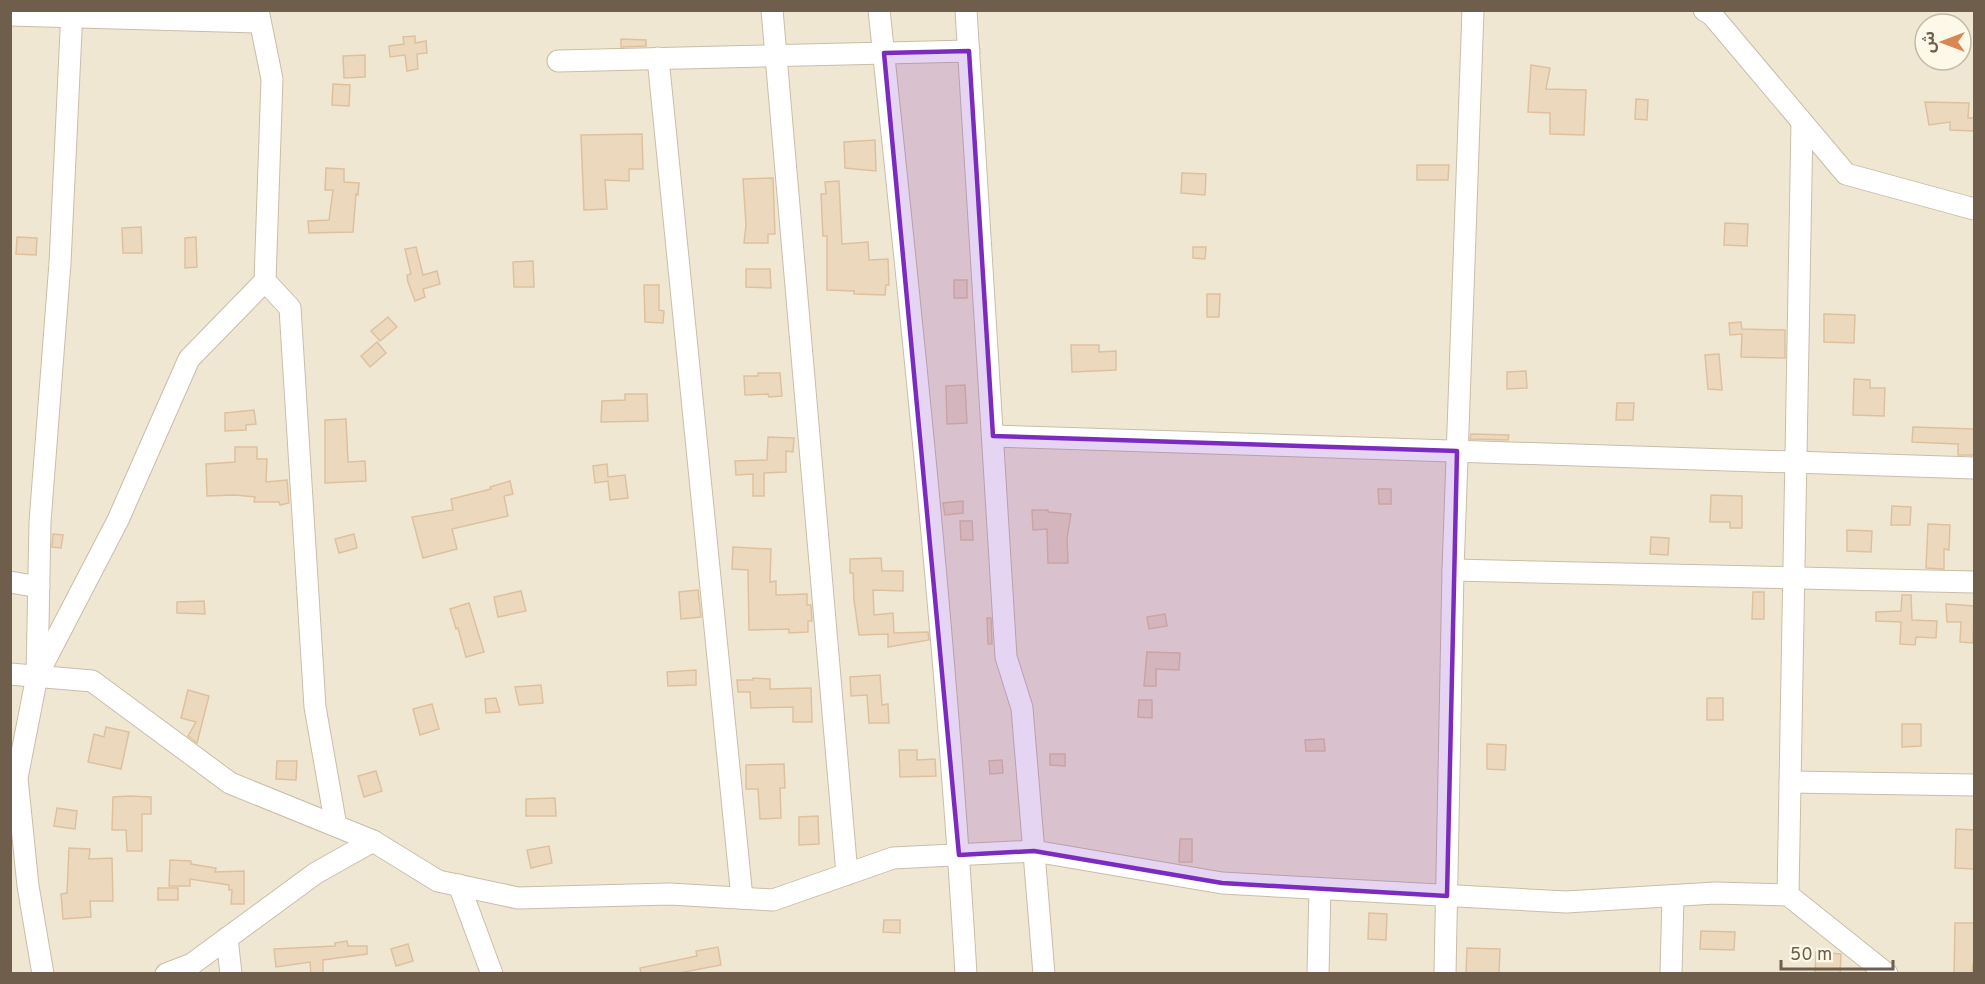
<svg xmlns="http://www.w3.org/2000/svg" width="1985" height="984" font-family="Overpass,'Noto Sans Arabic',sans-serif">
<rect width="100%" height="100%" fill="#faf5e2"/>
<path fill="#f0e7d2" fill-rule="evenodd" d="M11,11H1974V973H11ZM1925,24H1961V60H1925Z"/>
<g fill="#ecd8bd" stroke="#ddc19f" stroke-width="1.5">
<polygon points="415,36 415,43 426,41 427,53 417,54 418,69 407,71 405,55 390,57 389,46 404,44 403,37"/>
<polygon points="621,39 646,40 646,46 621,47"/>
<polygon points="365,55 365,77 344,78 343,56"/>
<polygon points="1531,65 1550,68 1546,89 1586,90 1584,135 1550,134 1550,113 1528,112"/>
<polygon points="333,84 350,85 349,106 332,105"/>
<polygon points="1636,99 1648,100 1647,120 1635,119"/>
<polygon points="1925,102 1969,103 1968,118 1974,118 1974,131 1950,130 1950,122 1929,125"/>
<polygon points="642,134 643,169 629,169 629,181 605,180 607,209 584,210 581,135"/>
<polygon points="875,140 876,171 845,168 844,142"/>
<polygon points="1417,165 1449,165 1448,180 1417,180"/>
<polygon points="326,168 344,169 344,182 359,183 358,195 356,194 353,232 309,233 308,221 329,220 333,190 325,190"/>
<polygon points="1182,173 1206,174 1205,195 1181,193"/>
<polygon points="773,178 775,234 768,234 768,243 744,243 746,225 743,179"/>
<polygon points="839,181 842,244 868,242 869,260 888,259 889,285 886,285 885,295 854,294 854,291 827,290 827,236 823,236 821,194 826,194 825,182"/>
<polygon points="1725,223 1748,224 1747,246 1724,245"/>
<polygon points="141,227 142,253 123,253 122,228"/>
<polygon points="17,237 37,238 36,255 16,254"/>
<polygon points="196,237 197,267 185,268 185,238"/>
<polygon points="416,247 423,275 437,271 440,284 423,289 425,297 415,301 408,282 407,275 411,274 405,249"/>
<polygon points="1193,247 1206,247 1205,259 1193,258"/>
<polygon points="533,261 534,287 514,287 513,262"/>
<polygon points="746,269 770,269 771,288 746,287"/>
<rect x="954" y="280" width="13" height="18"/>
<polygon points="644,285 659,285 659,310 664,311 663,323 645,322"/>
<polygon points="1207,294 1220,294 1219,317 1207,317"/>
<polygon points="1824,314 1855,315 1854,343 1824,342"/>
<polygon points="388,317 397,327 380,341 371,331"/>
<polygon points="1741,322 1742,329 1785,330 1785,358 1741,357 1742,334 1730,335 1729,323"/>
<polygon points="377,342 386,353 370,367 361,356"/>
<polygon points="1071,345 1099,345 1099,352 1116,351 1116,370 1072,372"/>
<polygon points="1719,354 1722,390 1708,389 1705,355"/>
<polygon points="1526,371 1527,388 1507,389 1507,372"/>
<polygon points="758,373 780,373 782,396 769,397 768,394 745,395 744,376 758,376"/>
<polygon points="1854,379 1870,380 1870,388 1885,388 1884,416 1853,415"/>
<polygon points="965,385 967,423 947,424 946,386"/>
<polygon points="625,394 647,394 648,421 601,422 602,401 625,400"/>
<polygon points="1617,403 1634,403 1633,420 1616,420"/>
<polygon points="254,410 256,424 246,425 246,430 225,431 225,413"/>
<polygon points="346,419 348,462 365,461 366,481 325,483 325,420"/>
<polygon points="1913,427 1974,429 1974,455 1958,455 1958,444 1912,442"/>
<polygon points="1471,434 1509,435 1508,440 1470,439"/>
<polygon points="768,437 794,438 793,452 786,451 786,472 764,473 764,496 753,496 753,474 736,475 735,461 767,460"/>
<polygon points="235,447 257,447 257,459 267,459 266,482 287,480 289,503 280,505 279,502 254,502 255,497 235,495 207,496 206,464 235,462"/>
<polygon points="607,464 608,477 625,475 628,498 610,500 608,481 595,483 593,466"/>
<polygon points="510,481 513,494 504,496 508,516 452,529 457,549 423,558 412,517 453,510 451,499 491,489 490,487"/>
<polygon points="1378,489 1391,489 1391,504 1379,504"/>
<polygon points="1711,495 1742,496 1742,528 1730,528 1730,522 1710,522"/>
<polygon points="963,501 963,513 945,515 943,503"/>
<polygon points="1892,506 1911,507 1910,525 1891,525"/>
<polygon points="1032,510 1048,510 1048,512 1071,514 1067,538 1068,563 1048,563 1047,529 1033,530"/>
<polygon points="960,521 972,521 973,540 961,540"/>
<polygon points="1928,524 1950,525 1949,550 1944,549 1944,569 1926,568"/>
<polygon points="1847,530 1872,531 1871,552 1847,551"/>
<polygon points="53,534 63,535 61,548 52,547"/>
<polygon points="354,534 357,548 339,553 335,539"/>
<polygon points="1651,537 1669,538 1668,555 1650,554"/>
<polygon points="733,547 771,549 770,582 776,581 776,595 807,594 807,605 811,605 812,621 808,621 808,632 789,633 789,629 749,630 748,570 732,569"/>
<polygon points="881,558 882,571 903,571 903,591 873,590 874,615 893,613 894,633 928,632 929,640 888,647 888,634 859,635 854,600 853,573 850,573 850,559"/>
<polygon points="698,590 701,617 681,619 679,592"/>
<polygon points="521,591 526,611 498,617 494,597"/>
<polygon points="1753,592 1764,592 1764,619 1752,619"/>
<polygon points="1902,595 1911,595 1912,620 1937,621 1936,638 1916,637 1915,645 1900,644 1901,622 1876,621 1876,612 1901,611"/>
<polygon points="204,601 205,614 177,613 177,602"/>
<polygon points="469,603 484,652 466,657 458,628 456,629 450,609"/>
<polygon points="1946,604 1974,606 1973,643 1960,642 1961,622 1947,622"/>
<polygon points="1165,614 1167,626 1149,629 1147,617"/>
<polygon points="987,618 991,618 992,644 988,644"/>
<polygon points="1147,652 1180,653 1179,670 1156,669 1156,686 1144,686"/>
<polygon points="696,670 696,685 668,686 667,672"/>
<polygon points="880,675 882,705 888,704 889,723 869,723 867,695 851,696 850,677"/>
<polygon points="753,678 770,679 770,689 811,688 812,722 793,722 793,707 751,708 750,692 738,692 737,680 753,680"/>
<polygon points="541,685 543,703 519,705 515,687"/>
<polygon points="188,690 209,696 197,743 188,736 196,722 181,718"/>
<polygon points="496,698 500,712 486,713 485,699"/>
<rect x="1707" y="698" width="16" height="22"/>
<polygon points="1139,700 1152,700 1152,718 1138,717"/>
<polygon points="432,704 439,729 420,735 413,709"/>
<polygon points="1902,724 1921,724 1921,746 1902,747"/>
<polygon points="106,727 129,732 121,769 88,762 94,734 104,737"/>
<polygon points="1324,739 1325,751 1306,751 1305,740"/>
<polygon points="1487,744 1506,745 1505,770 1487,769"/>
<polygon points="899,750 917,750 917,760 935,759 936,776 900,777"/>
<polygon points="1050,754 1065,754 1065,766 1050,765"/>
<polygon points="1002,760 1003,773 990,774 989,761"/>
<polygon points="277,761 297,761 296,780 276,779"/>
<polygon points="784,764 785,788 780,788 781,818 760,819 758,789 746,789 746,765"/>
<polygon points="376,771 382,791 364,797 358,776"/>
<polygon points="130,796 151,797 151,814 142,814 142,851 127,851 126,830 112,830 113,797"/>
<polygon points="555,798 556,816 526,816 526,799"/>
<polygon points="57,808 77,811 75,829 54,826"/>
<polygon points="818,816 819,844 799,845 799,817"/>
<polygon points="1956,829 1974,830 1974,869 1955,868"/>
<polygon points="1180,839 1192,839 1192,862 1179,862"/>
<polygon points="549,846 552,863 531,868 527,850"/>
<polygon points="69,848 90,849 89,859 112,858 113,901 90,901 91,917 63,919 61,894 67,893"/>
<polygon points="170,860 191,861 191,864 216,868 215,872 244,871 244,904 231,904 232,890 229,890 229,885 190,879 190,886 169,886"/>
<rect x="158" y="888" width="20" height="12"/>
<polygon points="1369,913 1387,914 1386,940 1368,939"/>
<polygon points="884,920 900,920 900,933 883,932"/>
<polygon points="1955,923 1974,923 1974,963 1973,963 1972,974 1954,974"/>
<polygon points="1701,931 1735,932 1734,950 1700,949"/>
<polygon points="347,941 348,946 367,946 367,954 323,960 323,974 311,974 310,962 276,967 274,949 335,946 335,943"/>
<polygon points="408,944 413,961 396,966 391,949"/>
<polygon points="718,947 721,965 674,974 641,974 640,968 697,956 696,951"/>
<polygon points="1467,948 1500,949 1499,974 1466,974"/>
<polygon points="1816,952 1841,954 1840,974 1815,974"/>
</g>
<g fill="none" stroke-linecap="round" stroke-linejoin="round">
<g stroke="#c9bdaa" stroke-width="23">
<g id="minor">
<polyline points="772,10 847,874"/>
<path d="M879,10C913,331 947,652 966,974"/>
<polyline points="966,10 1006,657 1022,708 1044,974"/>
<polyline points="1704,10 1712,15 1846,174 1974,209"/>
<polyline points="10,15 260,22"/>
<polyline points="658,58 742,898"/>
<polyline points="558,61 969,51"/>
<polyline points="265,281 290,308 315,707 336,826"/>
<polyline points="993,436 1974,468"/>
<polyline points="1453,570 1974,582"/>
<polyline points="10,582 39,587"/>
<polyline points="39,672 118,520 189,359 265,281 272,79 258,10"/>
<polyline points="10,674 92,681 230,783 373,841"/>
<polyline points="1790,782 1974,785"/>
<polyline points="459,885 492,974"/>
<polyline points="1788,895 1802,122"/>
<polyline points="227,938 231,974"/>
<polyline points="43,974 28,886 17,778 37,676 40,522 60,263 72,10"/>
<polyline points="166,974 192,964 316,873 373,841 438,881 518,898 670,894 773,900 893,858 1034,851 1222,883 1566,902 1715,893 1788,895 1887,974"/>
<polyline points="1318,974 1320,889"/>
<polyline points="1445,974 1453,570 1473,10"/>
<polyline points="1671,974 1673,896"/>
</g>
</g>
<use href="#minor" stroke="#fff" stroke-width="21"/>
</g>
<path fill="#7b2cbf" fill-opacity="0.2" stroke="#7b2cbf" stroke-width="4.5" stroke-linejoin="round" d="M969,51L993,436L1457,451L1447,896L1222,883L1034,851L959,855L884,53Z"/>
<rect width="1985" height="984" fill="none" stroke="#6f5e4b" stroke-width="24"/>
<g transform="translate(1943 42) rotate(270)"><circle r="28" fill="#fdf8e8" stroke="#c4baa9" stroke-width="1.5"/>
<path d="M0-4.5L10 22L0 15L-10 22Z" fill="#d98752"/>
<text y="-9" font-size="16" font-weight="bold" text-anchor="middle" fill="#6f5e4b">ش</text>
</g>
<path d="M1781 960v9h112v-9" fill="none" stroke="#6f5e4b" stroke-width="3"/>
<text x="1790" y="960" font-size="18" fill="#6f5e4b" stroke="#fdf8e8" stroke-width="4.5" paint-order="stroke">50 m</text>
</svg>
